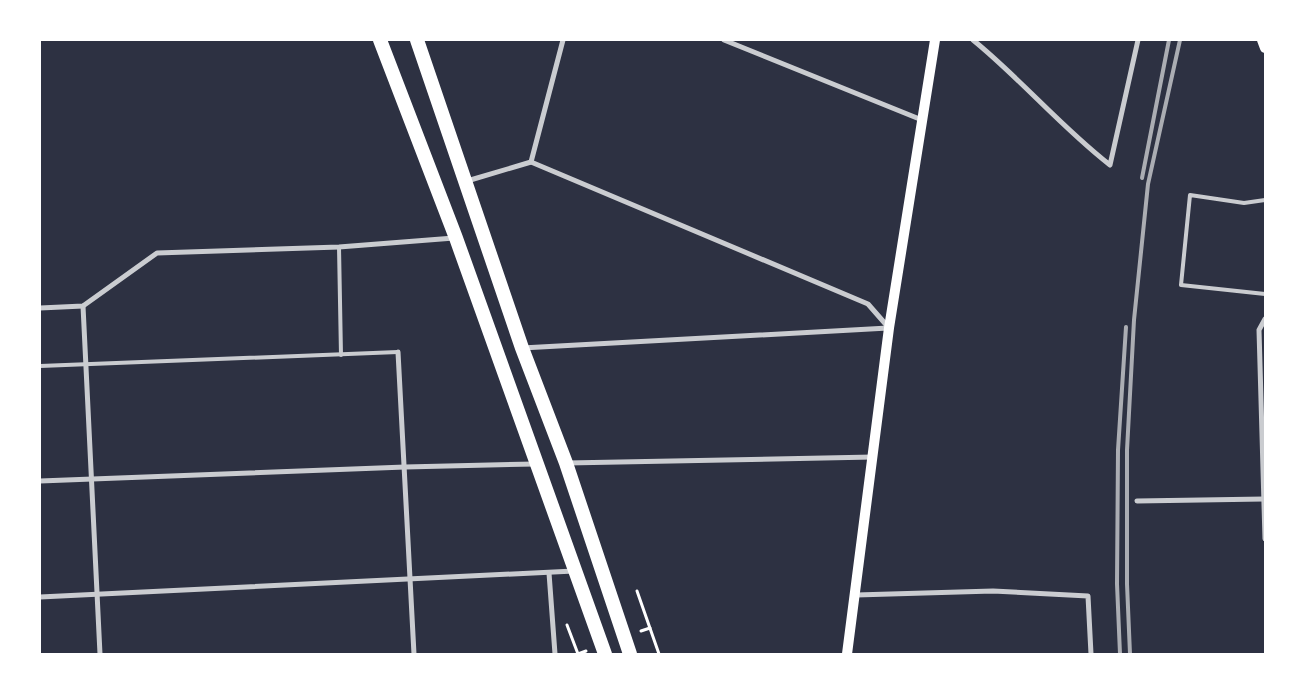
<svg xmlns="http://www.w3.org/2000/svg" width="1305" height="694" font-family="Merriweather,serif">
<rect width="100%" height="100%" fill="#2d3142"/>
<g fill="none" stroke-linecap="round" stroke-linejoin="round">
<g stroke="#fff" stroke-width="3">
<polyline points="637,591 659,654"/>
<polyline points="567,625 578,654 586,651"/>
<polyline points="641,631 650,628"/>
</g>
<g stroke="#caccd0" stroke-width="4">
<polyline points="1265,200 1244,203 1190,195 1181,285 1265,294"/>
<polyline points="339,247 341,355"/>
<polyline points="40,366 398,352"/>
</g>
<g stroke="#caccd0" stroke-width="5">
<polyline points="724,40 922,120"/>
<path d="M973,40C1021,79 1061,127 1110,165L1138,40"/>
<polyline points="531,162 563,40"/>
<polyline points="467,181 531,162 868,304 889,328"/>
<polyline points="83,306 100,654"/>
<polyline points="40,308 83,306 157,253 339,247 454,238"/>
<polyline points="1265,319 1259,330 1265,539"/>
<polyline points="522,348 888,328"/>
<polyline points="398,352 414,654"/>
<polyline points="567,463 873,457"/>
<polyline points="40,481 405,467 535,464"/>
<polyline points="1137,501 1264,499"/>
<polyline points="549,573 555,654"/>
<polyline points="856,595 993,591 1088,596 1091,654"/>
<polyline points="40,597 574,571"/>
</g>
<g stroke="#fff" stroke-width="10">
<polyline points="1262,40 1265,48"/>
<polyline points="847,654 889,328 935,40"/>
</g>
<g stroke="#fff" stroke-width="14">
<polyline points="380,40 456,238 605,654"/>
<polyline points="417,40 522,348 566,463 630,654"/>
</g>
<g stroke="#abadb3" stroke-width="4">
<polyline points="1142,178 1169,40"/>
<polyline points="1120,654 1117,584 1118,450 1126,327"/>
<polyline points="1130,654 1127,584 1127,450 1134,320 1148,184 1180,40"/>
</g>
</g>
<rect width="1305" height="694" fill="none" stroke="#ffffff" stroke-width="82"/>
</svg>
